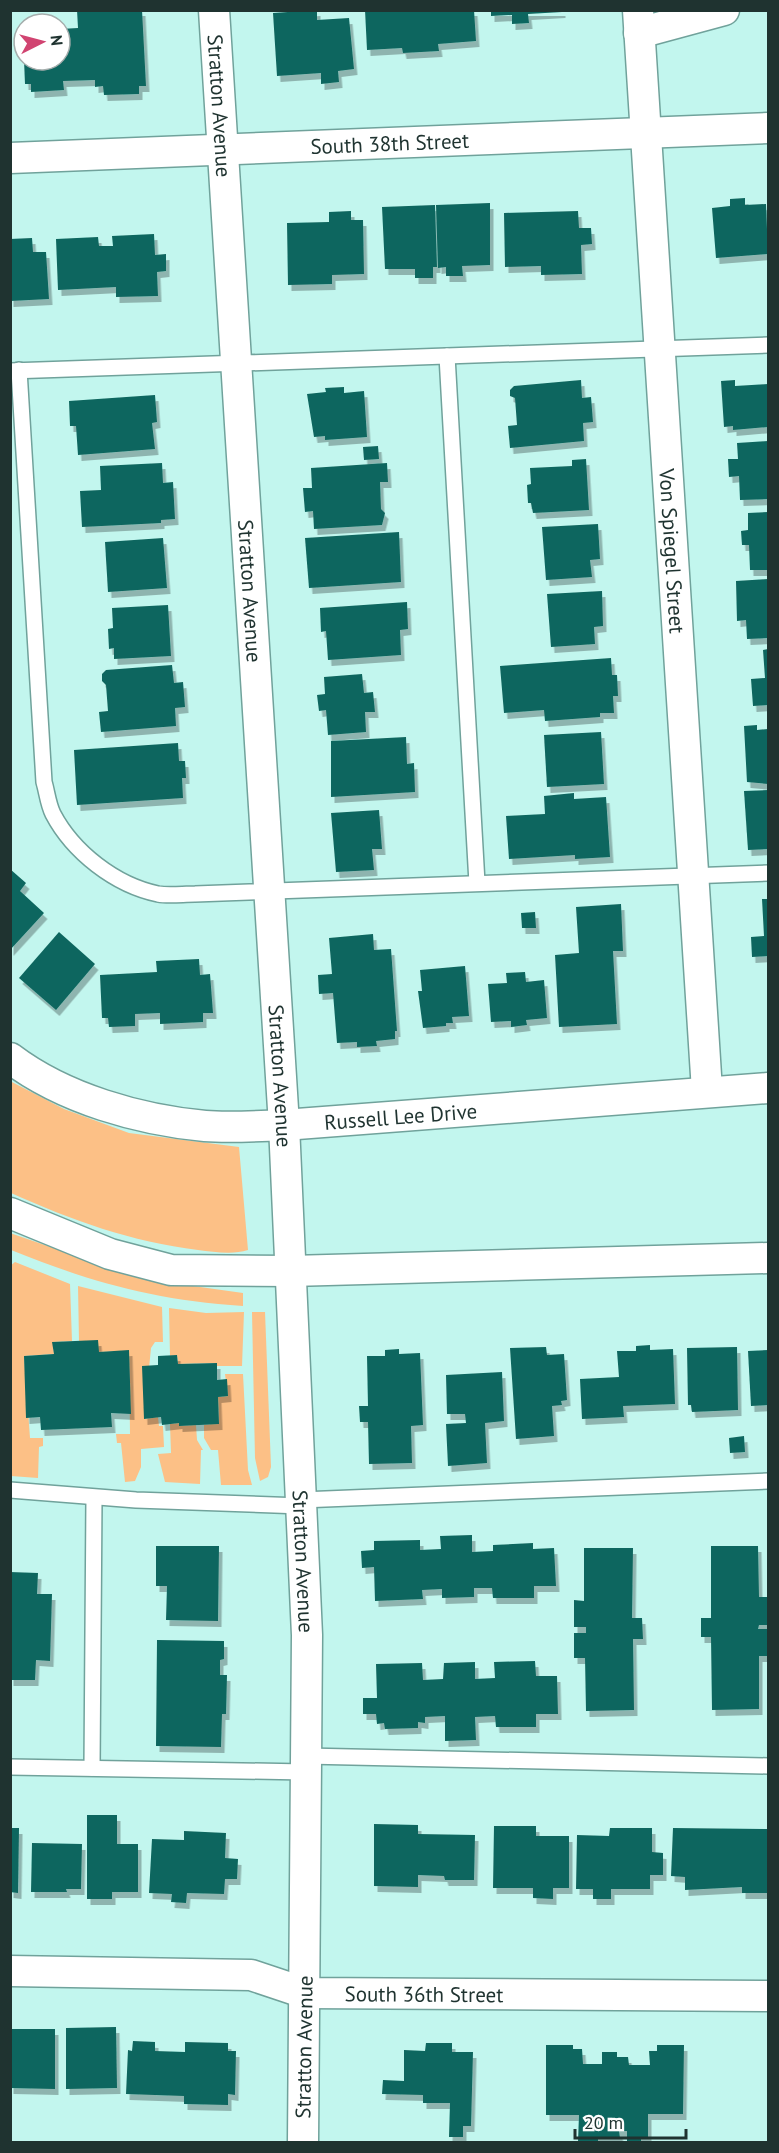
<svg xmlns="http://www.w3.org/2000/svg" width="779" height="2153" font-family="'PT Sans',sans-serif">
<defs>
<filter id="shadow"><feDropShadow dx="3.5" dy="6" stdDeviation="0" flood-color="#0004"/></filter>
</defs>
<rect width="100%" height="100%" fill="#c2f6ee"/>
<g fill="#fcc086">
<path d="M10,1081L64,1109L129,1133L239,1147L248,1250C233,1255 214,1252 198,1250C132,1242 71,1220 11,1193Z"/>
<path d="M10,1233L143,1279L243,1293V1306C155,1300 93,1283 11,1250Z"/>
<polygon points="15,1262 70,1284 72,1341 53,1342 54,1354 24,1356 30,1438 43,1438 43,1446 39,1447 38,1478 11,1476 10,1266"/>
<polygon points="78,1286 162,1307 163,1342 155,1342 151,1348 144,1419 158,1417 159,1426 163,1426 164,1447 141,1449 141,1467 135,1481 125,1482 121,1443 117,1443 116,1434 130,1434 129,1351 99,1352 79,1341"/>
<polygon points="169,1308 206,1313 244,1312 242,1366 217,1366 217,1363 178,1364 177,1355 170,1356"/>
<polygon points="252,1312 265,1312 271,1467 268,1477 260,1481 255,1458"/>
<polygon points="225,1374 243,1374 248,1470 252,1485 221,1485 218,1450 211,1450 204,1438 204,1425 219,1423 218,1397 228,1396"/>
<polygon points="179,1423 180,1426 196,1425 197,1440 203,1450 201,1450 200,1484 165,1482 158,1454 171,1453 170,1424"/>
</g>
<g fill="#0f665e" filter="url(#shadow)">
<polygon points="77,10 142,10 146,86 139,86 139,94 104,95 103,86 95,87 95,80 63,81 64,90 31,92 31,84 25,84 24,60 60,60 60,29 78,28"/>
<polygon points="317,10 317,20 349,18 354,69 338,71 339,82 321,84 321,73 277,76 273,13"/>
<polygon points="365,10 474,10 476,41 438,44 439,51 403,53 402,48 367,50"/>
<polygon points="491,10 562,10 562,12 528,14 529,23 512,24 512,15 491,16"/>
<polygon points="745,198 745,205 766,204 768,254 716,258 712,208 730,206 730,199"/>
<polygon points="490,203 490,265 462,266 463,276 446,276 446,267 438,268 436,205"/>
<polygon points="435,205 437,267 433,267 433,278 415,278 415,269 385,269 382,207"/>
<polygon points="351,211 351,220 363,220 364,274 332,275 332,284 288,285 287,223 329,222 329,212"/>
<polygon points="578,211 579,228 591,228 592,244 581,245 582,274 541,275 541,266 505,267 504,213"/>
<polygon points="154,234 155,255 166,254 166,271 157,272 158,296 116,297 116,287 58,290 56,239 98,237 99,246 113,246 112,236"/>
<polygon points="32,238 33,252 46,252 49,299 10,301 10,239"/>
<polygon points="581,380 582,398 591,397 593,422 583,423 584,441 510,448 508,426 517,425 515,398 510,396 510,390 514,386"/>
<polygon points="735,380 735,386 768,384 768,427 733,430 733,426 724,427 721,381"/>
<polygon points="344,387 344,393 364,391 367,437 325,440 325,436 314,437 307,394 326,392 325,388"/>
<polygon points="155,395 157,422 152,423 155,449 78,455 76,426 70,426 69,401"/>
<polygon points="768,441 768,499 740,500 739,476 729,477 728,459 738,459 737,443"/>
<polygon points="378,446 379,459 364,460 363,447"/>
<polygon points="586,459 589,510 533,513 531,503 528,503 527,485 531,484 530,468 572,466 572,460"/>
<polygon points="162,463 163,483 173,482 175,519 161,520 161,523 82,527 80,491 101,490 100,466"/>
<polygon points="387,463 388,482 380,482 381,509 385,513 382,525 314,529 313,511 305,512 303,488 312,488 311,468"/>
<polygon points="768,512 768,570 750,570 749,545 742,545 741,531 748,530 748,513"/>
<polygon points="598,524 600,559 590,560 592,577 546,580 542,527"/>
<polygon points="399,532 401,582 309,588 305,538"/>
<polygon points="163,538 167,588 108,592 105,542"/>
<polygon points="768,579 768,638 747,639 746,620 737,621 736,581"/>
<polygon points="602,591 603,626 594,627 595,644 551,647 547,594"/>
<polygon points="407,602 408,629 400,630 401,655 328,660 326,631 321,632 320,608"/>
<polygon points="168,605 171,656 114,659 114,648 109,649 108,629 113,628 112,608"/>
<polygon points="768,649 768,705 753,706 751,679 765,678 763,650"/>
<polygon points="611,658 612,675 617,675 618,696 613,696 614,713 600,713 600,717 545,721 544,710 504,713 500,666"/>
<polygon points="172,665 174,683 183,682 185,707 175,708 176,726 101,732 99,712 108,711 106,685 102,681 102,674 106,670"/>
<polygon points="362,674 364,693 373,692 375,712 365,712 366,732 328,735 326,710 319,711 317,695 325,694 324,677"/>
<polygon points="757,725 757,730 768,729 768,784 747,782 744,726"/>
<polygon points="601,732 604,784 547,787 544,735"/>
<polygon points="406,737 407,764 414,763 415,792 331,797 331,741"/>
<polygon points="178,743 179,761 185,761 186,778 182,778 183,798 77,805 74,750"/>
<polygon points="768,790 768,849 748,850 744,791"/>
<polygon points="574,793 574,799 606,797 610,857 575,859 575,855 509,859 506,816 545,814 544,796"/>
<polygon points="379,810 382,849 372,849 374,870 336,872 331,813"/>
<polygon points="10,869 26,883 20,891 44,913 10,950"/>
<polygon points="762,899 768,899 768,956 752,957 751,937 764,936"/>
<polygon points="621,904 623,951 613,951 617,1024 559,1027 555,955 579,953 576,907"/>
<polygon points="535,912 536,928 522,928 521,913"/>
<polygon points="59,932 95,964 56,1010 19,978"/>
<polygon points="373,934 374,950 391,949 397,1031 395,1031 395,1039 376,1041 377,1046 357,1047 357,1042 337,1043 333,993 319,994 318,975 332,974 329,938"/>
<polygon points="199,959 200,975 210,974 213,1013 203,1013 203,1022 160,1024 160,1013 135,1014 135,1026 109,1027 108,1018 102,1018 100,975 157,972 156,961"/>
<polygon points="465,966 469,1016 452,1017 453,1023 446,1023 446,1026 423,1028 418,991 422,991 420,970"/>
<polygon points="525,972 526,982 544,980 547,1018 526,1020 527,1025 511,1027 511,1021 491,1022 488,984 507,983 506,973"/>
<polygon points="98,1340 99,1352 129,1350 131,1414 111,1413 112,1427 41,1430 40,1417 26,1418 24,1356 54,1354 52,1342"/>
<polygon points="650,1345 650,1350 673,1349 675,1404 623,1406 624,1417 582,1419 580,1379 619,1377 617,1351 636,1351 636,1346"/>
<polygon points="546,1347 547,1355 564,1354 567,1400 561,1401 562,1405 552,1406 554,1436 516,1439 510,1348"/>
<polygon points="737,1347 738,1410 692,1412 691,1405 688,1405 687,1348"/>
<polygon points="399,1349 399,1354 420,1353 423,1425 411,1426 412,1463 369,1464 368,1422 360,1422 359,1406 368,1406 367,1356 385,1356 385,1350"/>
<polygon points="768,1350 768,1405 751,1406 748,1351"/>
<polygon points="177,1355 178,1364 217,1363 217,1380 227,1379 228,1396 218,1397 219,1424 179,1426 179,1423 162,1425 161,1417 144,1419 142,1366 158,1365 158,1356"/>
<polygon points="502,1372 504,1421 485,1423 487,1463 448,1466 446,1424 466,1423 465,1414 447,1414 446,1375"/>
<polygon points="744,1436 745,1452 730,1453 729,1438"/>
<polygon points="472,1535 472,1552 493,1551 493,1545 533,1543 533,1549 554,1548 556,1586 534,1586 534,1598 493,1598 492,1588 474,1588 474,1597 442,1598 442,1589 422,1590 423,1599 375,1601 374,1567 362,1568 361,1551 374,1550 374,1541 420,1540 420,1550 441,1549 440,1536"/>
<polygon points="156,1546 219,1546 218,1621 166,1620 167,1586 156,1586"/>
<polygon points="711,1546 758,1546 759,1597 768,1597 768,1625 759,1625 758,1629 768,1629 768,1656 759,1656 759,1709 712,1710 711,1637 701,1637 701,1618 711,1618"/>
<polygon points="584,1548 633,1548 632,1618 642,1618 643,1639 633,1639 634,1710 586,1711 585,1658 574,1658 574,1633 586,1633 586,1627 574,1627 574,1600 584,1601"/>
<polygon points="10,1572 38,1573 37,1594 52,1594 50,1661 36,1660 35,1680 10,1680"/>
<polygon points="157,1640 224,1641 224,1659 220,1660 220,1675 227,1675 226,1714 222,1714 221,1747 156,1746"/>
<polygon points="535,1661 536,1676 557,1676 558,1714 536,1714 536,1727 496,1727 495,1716 475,1717 476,1740 445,1741 445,1716 425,1717 425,1723 418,1722 418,1728 385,1729 384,1723 377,1724 376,1714 363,1714 363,1698 377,1698 376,1664 422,1663 423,1680 443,1679 444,1663 475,1662 475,1679 495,1678 494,1662"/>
<polygon points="87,1815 117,1815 117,1844 138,1844 138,1892 112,1892 112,1899 87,1899"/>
<polygon points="374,1824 418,1825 418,1834 475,1835 474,1880 445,1880 444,1876 418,1875 418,1887 374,1886"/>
<polygon points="494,1826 536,1826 536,1836 569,1836 569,1888 553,1888 553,1899 533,1898 533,1888 493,1888"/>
<polygon points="10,1828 19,1828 18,1893 10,1892"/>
<polygon points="610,1828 652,1828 652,1852 663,1853 663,1875 650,1875 650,1889 611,1889 611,1899 593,1899 593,1889 576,1889 577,1835 609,1836"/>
<polygon points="673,1828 768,1829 768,1893 742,1893 742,1887 685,1890 685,1877 671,1876"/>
<polygon points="184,1831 226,1833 225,1858 238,1859 237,1879 225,1879 224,1894 187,1893 186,1903 171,1902 172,1894 149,1893 152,1839 184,1840"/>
<polygon points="32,1843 82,1844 81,1889 66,1889 67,1892 31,1892"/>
<polygon points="116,2027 117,2088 66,2089 66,2028"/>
<polygon points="10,2029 55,2029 55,2089 10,2088"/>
<polygon points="133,2041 155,2042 155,2051 185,2052 185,2042 228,2043 228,2051 236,2051 235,2095 228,2094 228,2105 184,2104 184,2096 126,2094 128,2050 132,2051"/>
<polygon points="426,2043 452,2043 452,2052 473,2052 471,2126 463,2126 463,2137 449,2137 450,2103 423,2103 423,2095 382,2094 383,2080 404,2081 404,2050 425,2051"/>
<polygon points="546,2045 573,2045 573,2049 582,2049 583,2064 602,2064 602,2052 617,2052 617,2057 628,2057 629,2065 650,2065 649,2051 657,2051 657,2045 684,2045 683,2114 648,2114 648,2138 641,2138 641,2142 627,2142 627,2131 619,2131 620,2138 598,2138 598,2142 578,2142 579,2115 546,2115"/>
</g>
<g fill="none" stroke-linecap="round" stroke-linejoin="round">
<g stroke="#70a29b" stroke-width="18">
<g id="service">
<polyline points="447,356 477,883"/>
<path d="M19,370L44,782C47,792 48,804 53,814C73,852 115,885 158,894C169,896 183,894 195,894L768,873"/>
<polyline points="10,371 768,345"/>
<polyline points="10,1490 136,1500 301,1506"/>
<polyline points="301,1500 768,1481"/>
<polyline points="306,1756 768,1766"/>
<polyline points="10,1767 306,1772"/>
<polyline points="92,1768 94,1498"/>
</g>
</g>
<g stroke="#70a29b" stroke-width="33">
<g id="minor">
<path id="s1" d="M214,10L284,1125L307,1635L303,2142"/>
<path id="s2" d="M638,10L707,1091"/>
<polyline points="639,33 724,10"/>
<path id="s3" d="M10,158L768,128"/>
<path id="s4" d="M10,1058C64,1099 140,1120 205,1126C231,1128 258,1126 284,1125L768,1088"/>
<polyline points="10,1213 110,1254 171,1270 291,1271 768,1258"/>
<path id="s5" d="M10,1971L251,1975L305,1993L768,1996"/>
</g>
</g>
<use href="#service" stroke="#fff" stroke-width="15"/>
<use href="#minor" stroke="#fff" stroke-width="30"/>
</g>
<g text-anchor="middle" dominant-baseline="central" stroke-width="6" stroke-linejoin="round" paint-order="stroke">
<g font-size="21" fill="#1f3330" stroke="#fff">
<text stroke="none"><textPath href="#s1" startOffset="96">Stratton Avenue</textPath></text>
<text stroke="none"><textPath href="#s3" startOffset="380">South 38th Street</textPath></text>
<text stroke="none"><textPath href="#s2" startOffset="542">Von Spiegel Street</textPath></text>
<text stroke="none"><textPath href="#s1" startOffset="582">Stratton Avenue</textPath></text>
<text stroke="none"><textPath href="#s1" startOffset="1068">Stratton Avenue</textPath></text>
<text stroke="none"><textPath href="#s4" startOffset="405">Russell Lee Drive</textPath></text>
<text stroke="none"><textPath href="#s1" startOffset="1554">Stratton Avenue</textPath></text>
<text stroke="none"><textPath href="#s5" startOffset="417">South 36th Street</textPath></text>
<text transform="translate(304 2047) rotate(-89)">Stratton Avenue</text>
</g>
</g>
<rect width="779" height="2153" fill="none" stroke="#1f3330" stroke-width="24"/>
<g transform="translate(42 42) rotate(84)"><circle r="28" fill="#ffffff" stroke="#a5adac" stroke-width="1.5"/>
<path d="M0-4.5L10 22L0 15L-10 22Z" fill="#d14471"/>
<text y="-9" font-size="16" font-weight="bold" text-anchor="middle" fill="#1f3330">N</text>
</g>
<path d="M575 2129v9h111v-9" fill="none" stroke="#1f3330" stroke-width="3"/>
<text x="584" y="2129" font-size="18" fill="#1f3330" stroke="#ffffff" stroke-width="4.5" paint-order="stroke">20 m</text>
</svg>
